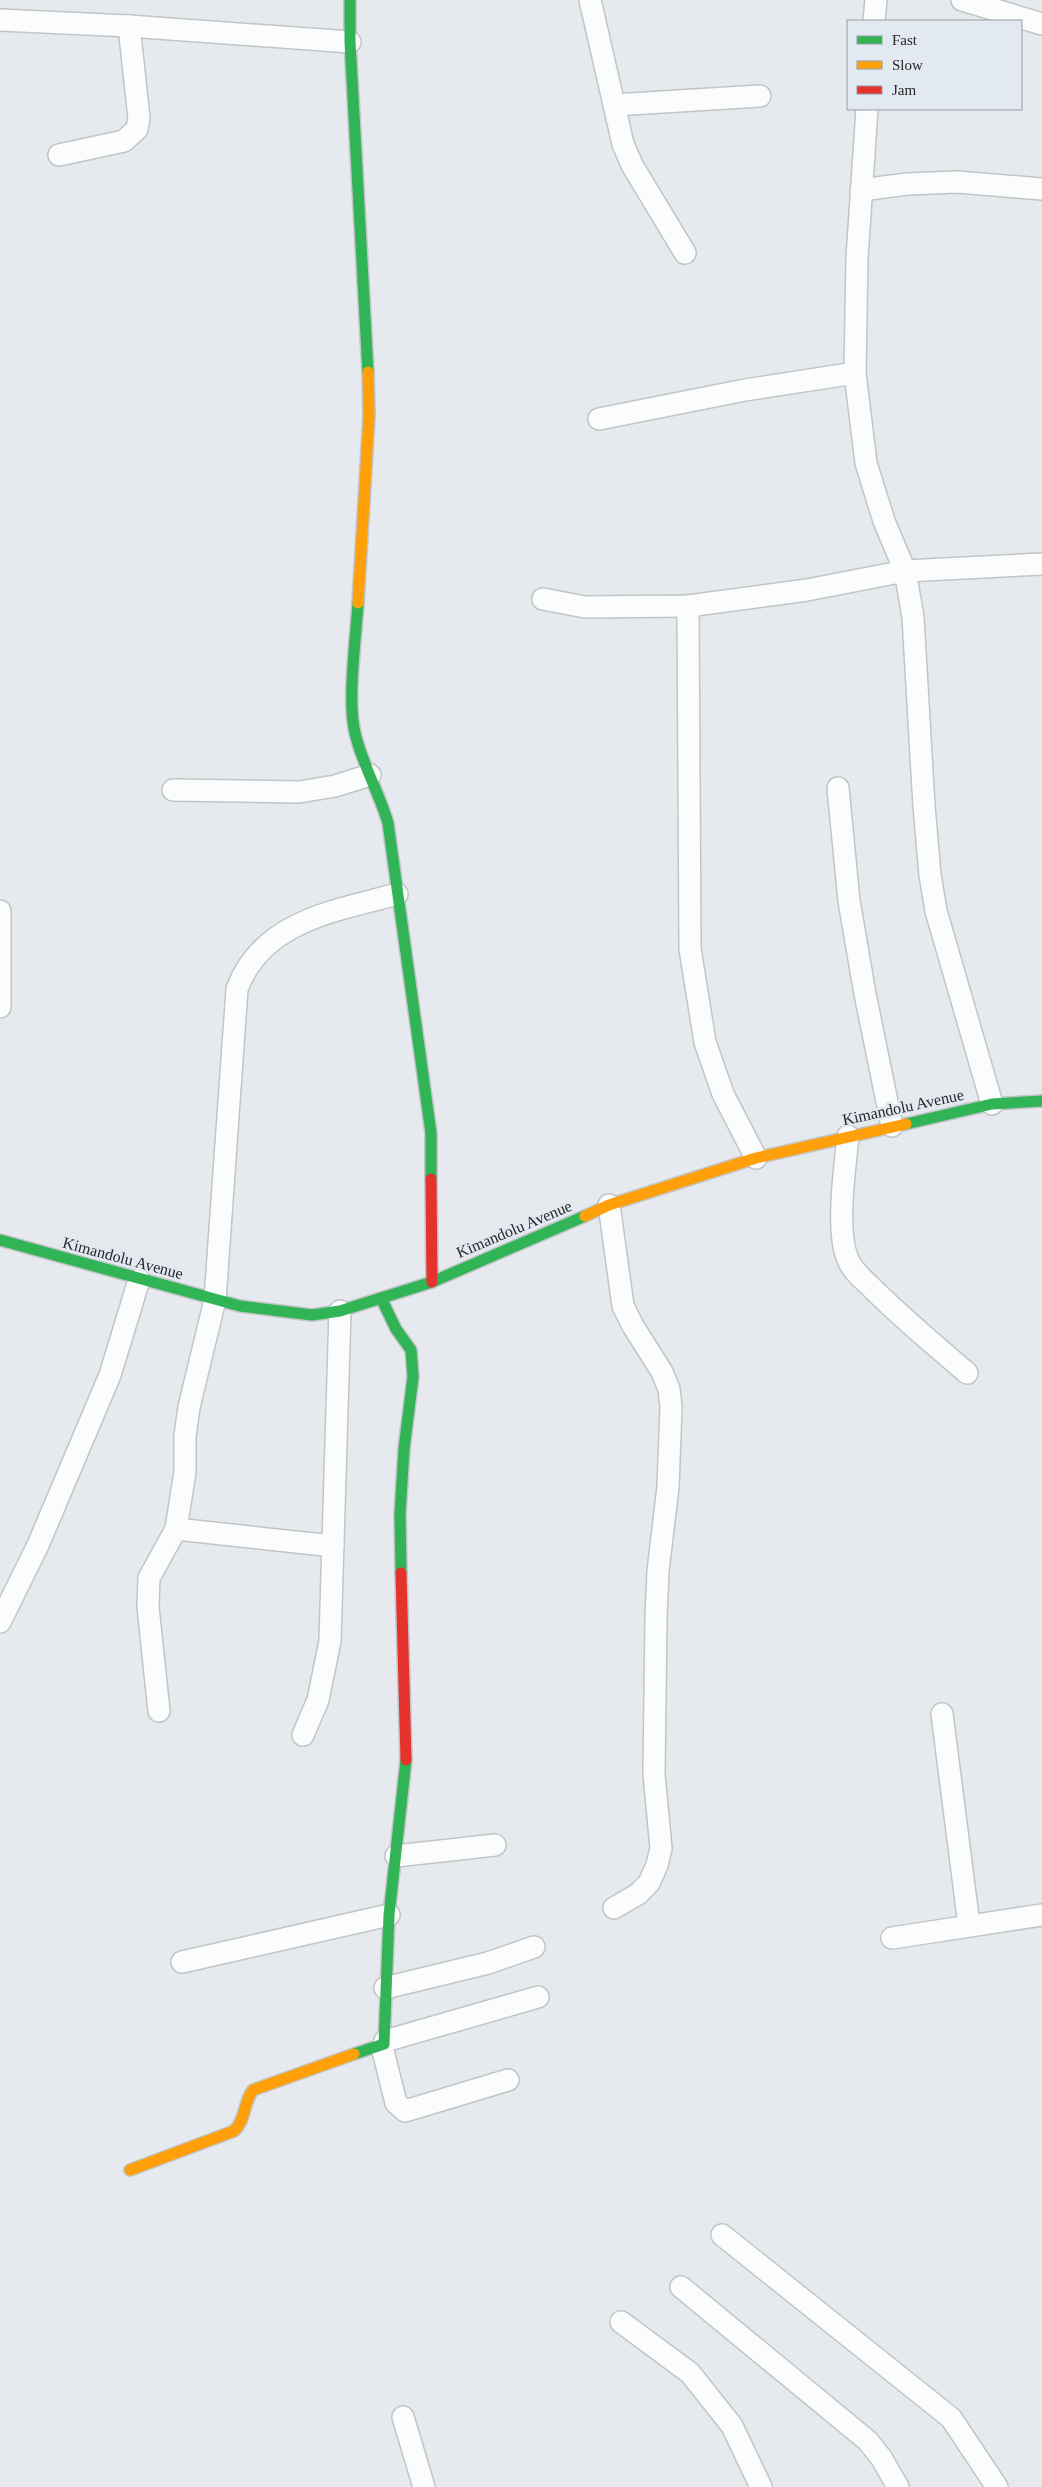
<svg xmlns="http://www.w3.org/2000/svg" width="1042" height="2487" font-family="Georgia,serif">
<rect width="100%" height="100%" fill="#e6e9ed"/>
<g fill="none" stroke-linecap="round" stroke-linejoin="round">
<g stroke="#c2c5c8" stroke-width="24">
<g id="street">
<polyline points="590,0 623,144 632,165 685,253"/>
<polyline points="962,0 1042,24"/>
<polyline points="0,20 129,26 350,42"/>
<polyline points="874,21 876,0"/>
<polyline points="614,105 760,96"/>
<polyline points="867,109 857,258 855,373 866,463 884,521 905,571 913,617 924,806 930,875 936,911 992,1104"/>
<polyline points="59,155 124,141 137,129 139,118 129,26"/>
<polyline points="861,190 907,184 957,182 1042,189"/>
<polyline points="599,419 745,390 855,373"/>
<polyline points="543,599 585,607 688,606 807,590 905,571 1042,564"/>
<polyline points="688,606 690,949 705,1042 723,1094 756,1158"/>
<polyline points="838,788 849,901 865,994 892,1126"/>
<polyline points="173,790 299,792 335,786 370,775"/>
<polyline points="0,911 0,1007"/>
<path d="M848,1136C845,1167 836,1229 847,1257C851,1270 864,1280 873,1289C903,1319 936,1346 967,1373"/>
<polyline points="609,1205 623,1306 633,1326 662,1372 669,1389 671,1407 668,1487 658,1571 656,1617 654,1774 661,1848 657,1865 649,1883 638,1894 614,1908"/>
<polyline points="176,1529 333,1546"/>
<polyline points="0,1622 38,1545 110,1375 139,1280"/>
<path d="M159,1711L148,1607L149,1578L176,1529L185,1472V1436L189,1407L215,1300L237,989C262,921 335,911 397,894"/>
<polyline points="942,1714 969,1925"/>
<polyline points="303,1735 318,1700 330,1641 340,1311"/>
<polyline points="396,1856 495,1845"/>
<polyline points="892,1938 1042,1915"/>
<polyline points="182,1962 389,1915"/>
<polyline points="385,1988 488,1963 534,1947"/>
<polyline points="385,2041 538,1997"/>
<polyline points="382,2047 396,2103 405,2111 508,2080"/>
<polyline points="722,2235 951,2418 997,2487"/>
<polyline points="681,2287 868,2441 882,2459 898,2487"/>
<polyline points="621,2322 690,2373 732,2426 761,2487"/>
<polyline points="403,2417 424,2487"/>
</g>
</g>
<g stroke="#c2c5c8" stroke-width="14">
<g id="fast">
<polyline points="350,0 350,42 368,372"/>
<path d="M358,603C356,638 347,701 355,733C362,764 379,792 388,823L431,1133V1179"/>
<polyline points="906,1124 992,1104 1042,1101"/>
<polyline points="0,1240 240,1306 312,1315 340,1311 432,1282 585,1216"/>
<polyline points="381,1298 396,1329 411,1350 413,1377 404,1449 400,1514 401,1573"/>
<polyline points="354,2054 384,2044 389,1915 406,1760"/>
</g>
</g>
<g stroke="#c2c5c8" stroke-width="14">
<g id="slow">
<polyline points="358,603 369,416 368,372"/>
<polyline points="585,1216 609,1205 756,1158 906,1124"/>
<path d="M130,2170L234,2131C246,2120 243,2103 253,2090L354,2054"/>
</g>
</g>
<g stroke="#c2c5c8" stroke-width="14">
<g id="jam">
<polyline points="431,1179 432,1282"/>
<polyline points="401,1573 406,1760"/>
</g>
</g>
<use href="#street" stroke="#fbfcfc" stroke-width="21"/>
<use href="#fast" stroke="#30b455" stroke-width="11"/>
<use href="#slow" stroke="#ff9f0a" stroke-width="11"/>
<use href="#jam" stroke="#e5322d" stroke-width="11"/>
</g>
<g text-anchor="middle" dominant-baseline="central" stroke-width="5" stroke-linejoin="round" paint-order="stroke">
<g font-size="16" fill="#26282b" stroke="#e3e9f0">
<text transform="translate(903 1107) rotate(-12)">Kimandolu Avenue</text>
<text transform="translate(514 1229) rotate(-23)">Kimandolu Avenue</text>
<text transform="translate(123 1258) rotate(15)">Kimandolu Avenue</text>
</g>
</g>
<rect x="847" y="20" width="175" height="90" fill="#e3e9f0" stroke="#979ca1"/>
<rect x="857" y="36" width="25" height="8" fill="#30b455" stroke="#979ca1"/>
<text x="892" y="45" font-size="15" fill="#26282b">Fast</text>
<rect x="857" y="61" width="25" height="8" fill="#ff9f0a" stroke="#979ca1"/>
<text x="892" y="70" font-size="15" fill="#26282b">Slow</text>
<rect x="857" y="86" width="25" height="8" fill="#e5322d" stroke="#979ca1"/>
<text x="892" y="95" font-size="15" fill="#26282b">Jam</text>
</svg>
